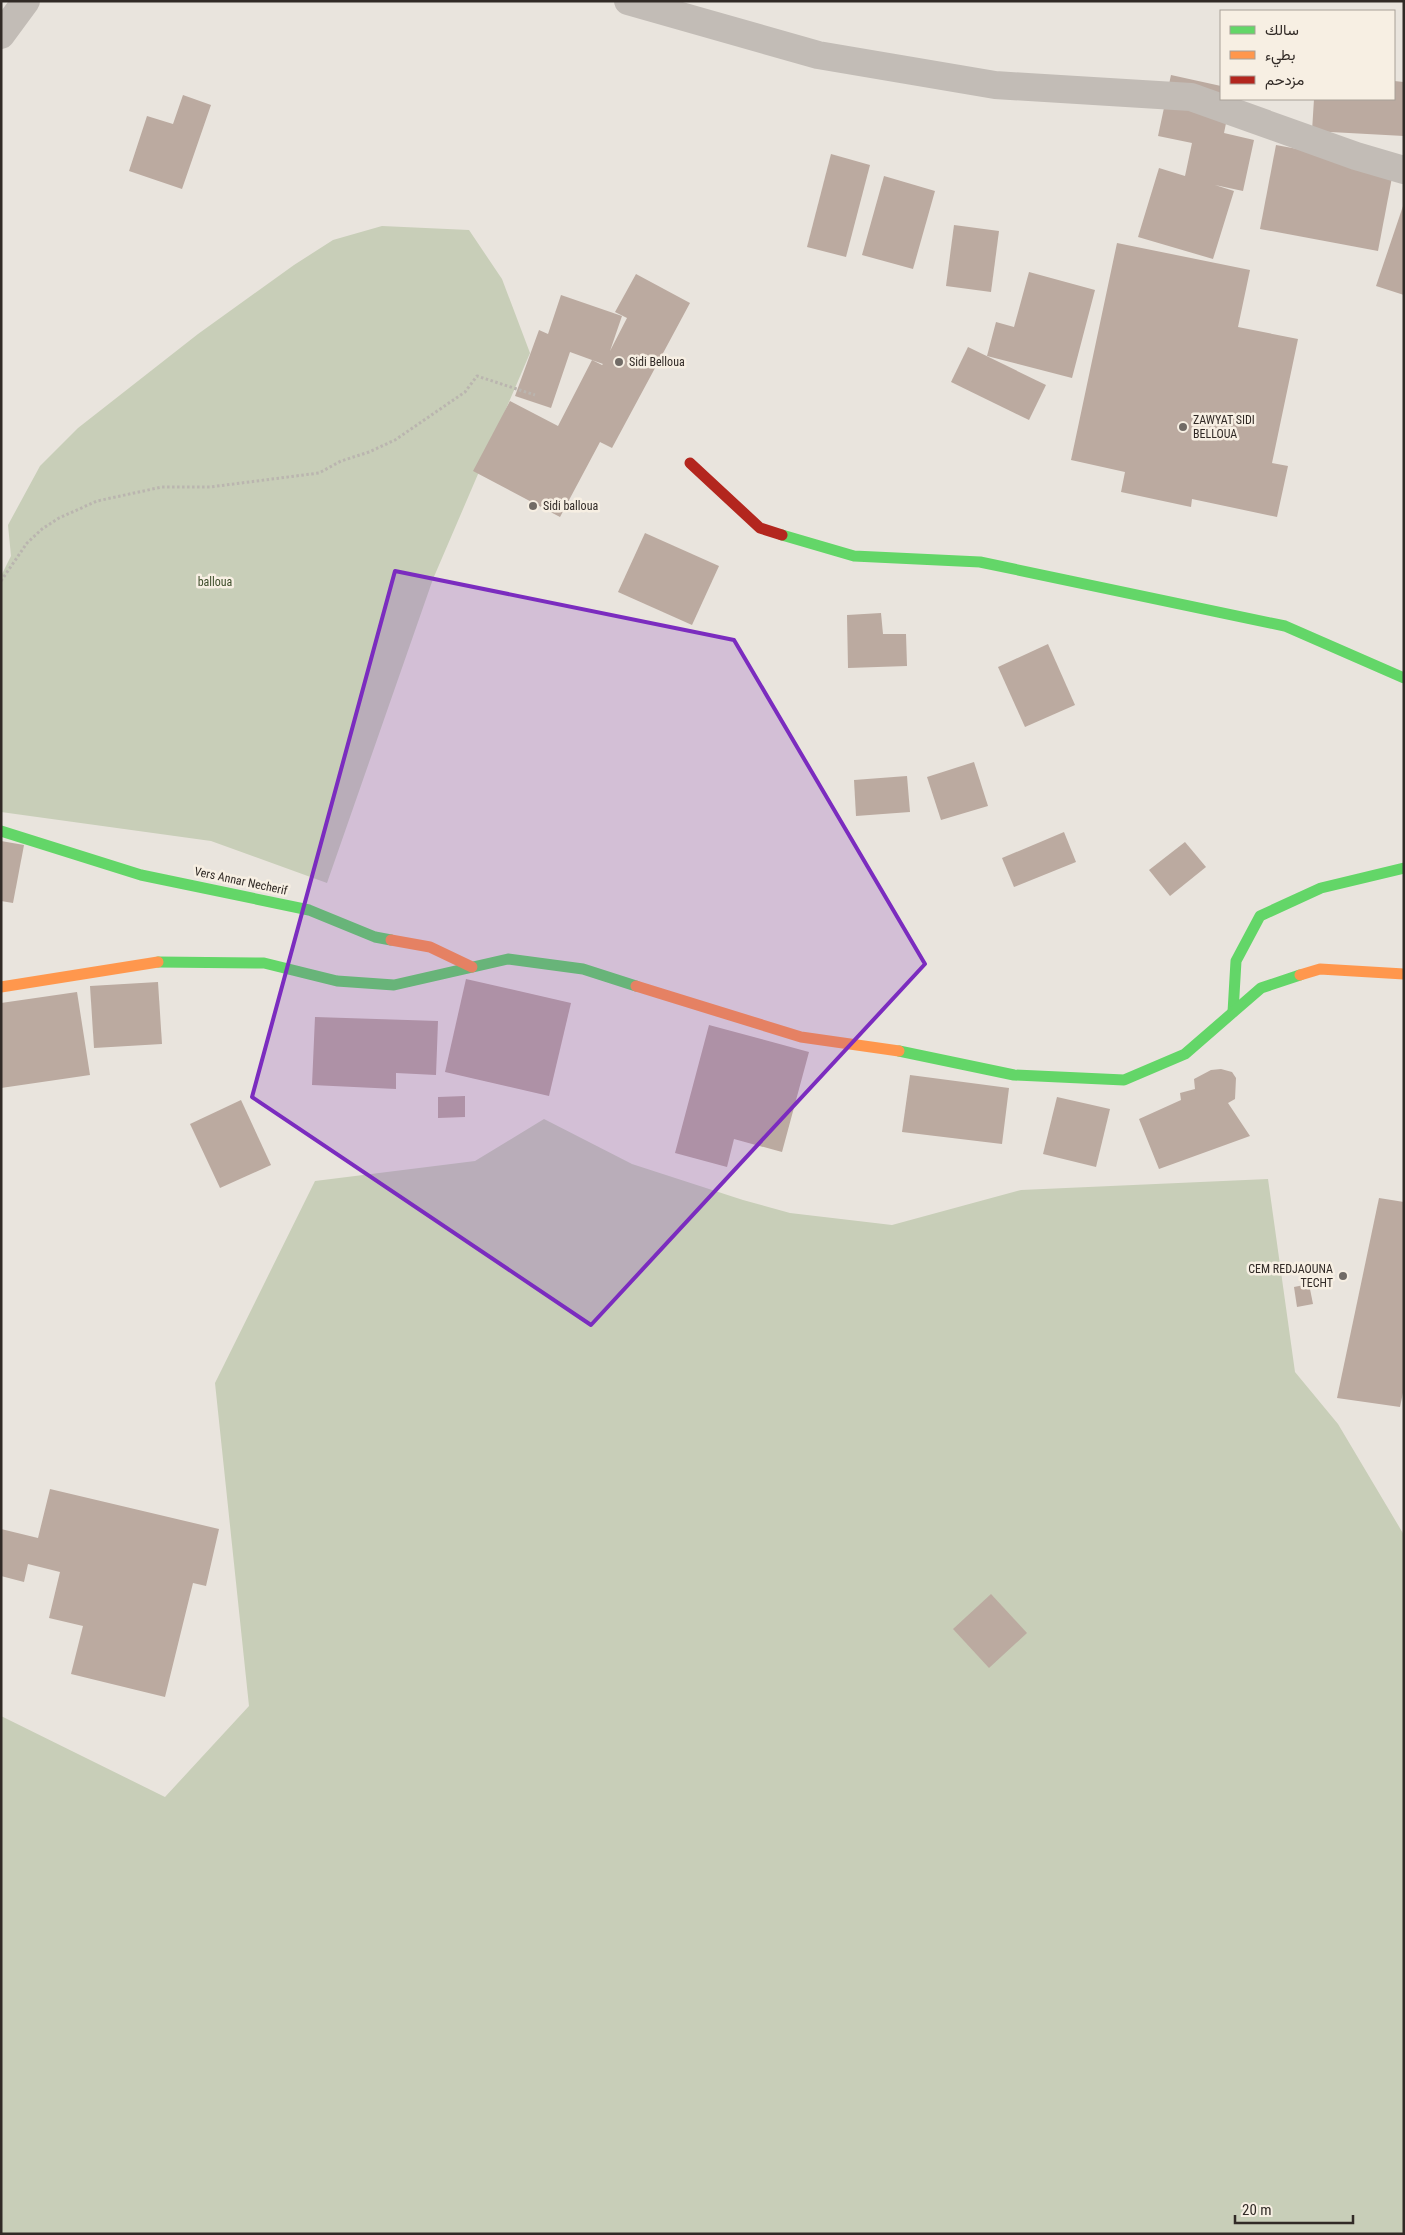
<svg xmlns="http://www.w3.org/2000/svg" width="1405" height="2235" font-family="'Roboto Condensed',Vazirmatn,sans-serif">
<rect width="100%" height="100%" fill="#e9e4dd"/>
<g fill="#c8ceb8">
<polygon points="382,226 469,230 502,279 530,353 433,579 327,883 211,841 1,812 1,576 11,556 8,525 40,466 78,428 198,334 294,265 333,240"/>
<polygon points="544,1119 632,1164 743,1200 790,1213 892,1225 1021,1190 1268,1179 1295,1372 1338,1424 1404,1535 1404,2234 1,2234 1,1716 165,1797 249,1706 215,1383 315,1181 475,1161"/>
</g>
<g fill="#bbaaa0">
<polygon points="1171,75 1221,86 1221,99 1231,99 1224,133 1254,140 1243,191 1215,185 1234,191 1213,259 1138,237 1159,168 1185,176 1192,143 1158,136"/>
<polygon points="1394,81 1404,82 1404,136 1312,131 1314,99 1394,99"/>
<polygon points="183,95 211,105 182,189 129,171 147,116 173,124"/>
<polygon points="1276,145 1394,167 1378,251 1260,229"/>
<polygon points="831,154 870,165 846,257 807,247"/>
<polygon points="884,176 935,191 913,269 862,255"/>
<polygon points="1403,206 1404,206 1404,295 1376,286"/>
<polygon points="954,225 999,231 991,292 946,286"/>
<polygon points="1117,243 1250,270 1238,327 1298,339 1272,463 1288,466 1277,517 1192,499 1191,507 1121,492 1125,472 1071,460"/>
<polygon points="1029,272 1095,290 1072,378 987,356 996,322 1014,327"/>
<polygon points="636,274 690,303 612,448 600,442 560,517 473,471 510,401 558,426 592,360 602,365 603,364 570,352 551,408 515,396 539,330 548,334 561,295 622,316 610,351 627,318 615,312"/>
<polygon points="968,347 1046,385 1029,420 951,382"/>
<polygon points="645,533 719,566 692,625 618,592"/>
<polygon points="881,613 883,634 906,634 907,666 848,668 847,615"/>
<polygon points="1048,644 1075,705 1025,727 998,667"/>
<polygon points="974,762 988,806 941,820 927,777"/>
<polygon points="907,776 910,812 856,816 854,780"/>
<polygon points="1064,832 1076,862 1014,887 1002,858"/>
<polygon points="1,841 24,845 13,903 1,901"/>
<polygon points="1185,842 1206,867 1170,896 1149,870"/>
<polygon points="466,979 571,1003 549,1096 445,1072"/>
<polygon points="158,982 162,1044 94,1048 90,986"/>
<polygon points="77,992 90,1075 1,1088 1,1003"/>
<polygon points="315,1017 438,1021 436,1075 396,1073 396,1089 312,1085"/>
<polygon points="709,1025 809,1052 782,1152 734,1139 727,1167 675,1153"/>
<polygon points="1221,1069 1232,1072 1236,1078 1235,1099 1228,1103 1250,1136 1159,1169 1139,1119 1181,1100 1180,1093 1195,1089 1194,1079 1211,1070"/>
<polygon points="910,1075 1009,1088 1002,1144 902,1132"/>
<polygon points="465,1096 465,1117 438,1118 438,1097"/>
<polygon points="1057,1097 1110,1109 1096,1167 1043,1154"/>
<polygon points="241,1100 271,1165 220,1188 190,1124"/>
<polygon points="1379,1198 1404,1202 1404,1388 1400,1407 1337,1398"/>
<polygon points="1309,1284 1313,1304 1297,1307 1294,1287"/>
<polygon points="50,1489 219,1529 206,1586 193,1583 165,1697 71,1674 83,1626 49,1618 60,1572 28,1564 24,1582 1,1576 1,1529 38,1538"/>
<polygon points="991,1594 1027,1633 989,1668 953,1629"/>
</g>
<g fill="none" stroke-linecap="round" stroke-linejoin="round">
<polyline stroke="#bab5af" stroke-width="3" stroke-dasharray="2.5 2.5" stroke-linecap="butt" points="1,581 27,543 42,529 59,518 97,501 162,487 210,487 319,473 341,461 369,452 395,440 465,392 477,376 535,395"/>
<g stroke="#c2bcb6" stroke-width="28">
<polyline points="628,1 818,55 995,85 1191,97 1356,156 1404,170"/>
<polyline points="1,35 26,1"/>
</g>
<g stroke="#63d668" stroke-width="11">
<polyline points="782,535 854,556 980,562 1285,626 1404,678"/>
<polyline points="1,831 141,875 309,910 375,937 391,940"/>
<polyline points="158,962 264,963 337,981 394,985 508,959 583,969 636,986"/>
<polyline points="1233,1012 1236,961 1260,916 1321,888 1404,868"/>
<polyline points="899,1051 1014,1075 1124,1080 1185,1054 1261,988 1300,975"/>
</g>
<g stroke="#ff974d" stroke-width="11">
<polyline points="391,940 430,947 472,967"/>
<polyline points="1300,975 1320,969 1404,974"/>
<polyline points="636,986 801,1037 899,1051"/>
<polyline points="1,987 158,962"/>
</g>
<polyline stroke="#b3261e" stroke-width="11" points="690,463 760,528 782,535"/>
</g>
<path fill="#7b2cbf" fill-opacity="0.2" stroke="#7b2cbf" stroke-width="4" stroke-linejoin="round" d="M395,571L734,640L925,964L591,1325L252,1097Z"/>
<g fill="#716b66" stroke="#f7efe3" stroke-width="2">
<circle cx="619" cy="362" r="5"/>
<circle cx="1183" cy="427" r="5"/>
<circle cx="533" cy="506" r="5"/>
<circle cx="1343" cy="1276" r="5"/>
</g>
<g text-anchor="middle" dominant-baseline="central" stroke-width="5" stroke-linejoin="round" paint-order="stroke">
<g font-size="12" fill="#312a26" stroke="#f7efe3" text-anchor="start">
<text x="629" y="362">Sidi Belloua</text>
<text x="1193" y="420">ZAWYAT SIDI<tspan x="1193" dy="14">BELLOUA</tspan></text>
<text x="543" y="506">Sidi balloua</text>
<text x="1333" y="1269" text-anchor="end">CEM REDJAOUNA<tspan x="1333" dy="14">TECHT</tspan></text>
</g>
<g font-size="12" fill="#3e4d2b" stroke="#f7efe3">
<text x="215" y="582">balloua</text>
</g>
<g font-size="12" fill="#312a26" stroke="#f7efe3">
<text transform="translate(241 881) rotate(12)">Vers Annar Necherif</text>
</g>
</g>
<rect width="1405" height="2235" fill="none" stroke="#312a26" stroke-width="5"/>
<rect x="1220" y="10" width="175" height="90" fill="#f7efe3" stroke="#a8a097"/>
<rect x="1230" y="26" width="25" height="8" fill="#63d668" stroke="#a8a097"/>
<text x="1265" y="35" font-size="15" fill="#312a26">سالك</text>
<rect x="1230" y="51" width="25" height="8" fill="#ff974d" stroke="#a8a097"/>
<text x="1265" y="60" font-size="15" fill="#312a26">بطيء</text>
<rect x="1230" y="76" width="25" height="8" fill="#b3261e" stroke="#a8a097"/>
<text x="1265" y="85" font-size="15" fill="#312a26">مزدحم</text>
<path d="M1235 2215v8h118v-8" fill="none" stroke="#312a26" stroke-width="2.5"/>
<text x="1242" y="2215" font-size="15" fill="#312a26" stroke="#f7efe3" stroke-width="4" paint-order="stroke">20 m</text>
</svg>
